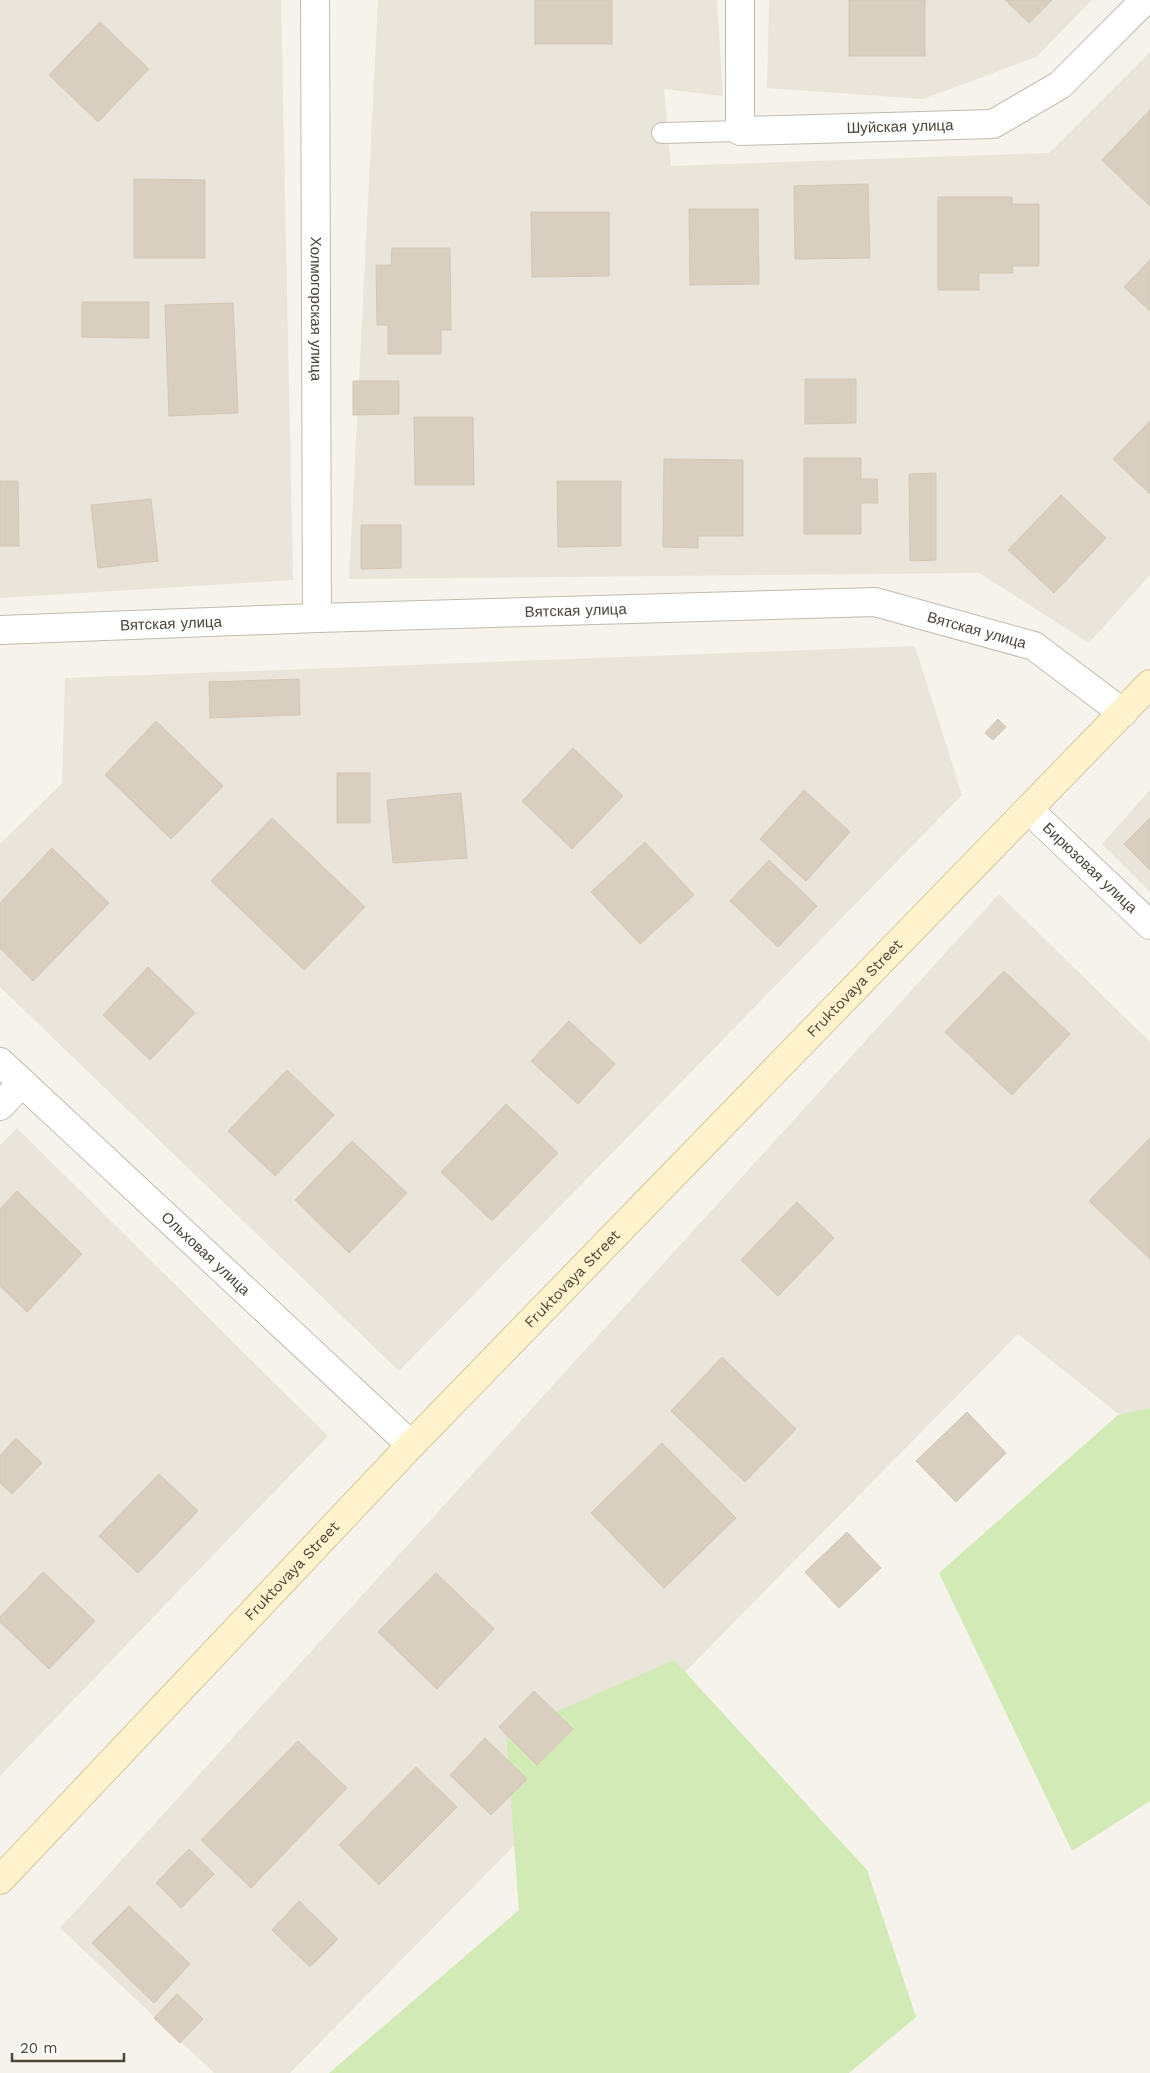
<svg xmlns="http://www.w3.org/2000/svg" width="1150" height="2073" font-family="'Work Sans',sans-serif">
<rect width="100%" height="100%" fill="#f6f3ec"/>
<g fill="#eae5da">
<polygon points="0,0 281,0 293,580 0,598"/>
<polygon points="378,0 717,0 723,96 664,89 671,166 1049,153 1150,52 1150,575 1089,643 979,573 349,579"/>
<polygon points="769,0 1092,0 1036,57 923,99 767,88"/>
<polygon points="915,646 962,795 399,1371 0,987 0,844 62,783 65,678"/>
<polygon points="1150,790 1150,892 1102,844"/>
<polygon points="999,894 1150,1042 1150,1439 1018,1334 290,2073 214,2073 60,1928"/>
<polygon points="17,1128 328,1436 0,1776 0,1145"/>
</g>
<g fill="#d2eab5">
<polygon points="1150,1408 1150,1801 1072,1851 939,1573 1118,1415"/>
<polygon points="674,1660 867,1870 916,2017 849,2073 329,2073 519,1910 506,1734"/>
</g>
<g fill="#d8cfc1" stroke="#d3c7b4">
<rect x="535" y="0" width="77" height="44"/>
<rect x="849" y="0" width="76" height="56"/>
<polygon points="1005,0 1052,0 1029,23"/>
<polygon points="100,22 149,69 98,122 49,75"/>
<polygon points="1150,110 1150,206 1102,160"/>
<polygon points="134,179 205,180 205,258 134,258"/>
<polygon points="868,184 870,258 795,259 794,186"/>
<polygon points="938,197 1012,197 1012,204 1039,204 1039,266 1012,266 1013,273 979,273 979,290 938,290"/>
<polygon points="689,209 758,209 759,284 690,285"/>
<polygon points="531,212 609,212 609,276 532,277"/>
<polygon points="392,248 450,248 451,330 441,330 441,354 388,354 388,325 377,325 376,265 391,265"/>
<polygon points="1150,260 1150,311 1124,287"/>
<polygon points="82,302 149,302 149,338 82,337"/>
<polygon points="233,303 238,413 169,416 165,305"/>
<polygon points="805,379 856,379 856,423 805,424"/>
<polygon points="353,381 399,381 399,414 353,415"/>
<polygon points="414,417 473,417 474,485 415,485"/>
<polygon points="1150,421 1150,494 1113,459"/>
<polygon points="804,458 861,458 861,479 877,479 878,503 861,503 861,534 804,534"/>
<polygon points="664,459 743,460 743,536 698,536 698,548 663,547"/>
<polygon points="936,473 936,560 910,561 909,474"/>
<polygon points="0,481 18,481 19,546 0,546"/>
<polygon points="557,481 621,481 621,546 558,547"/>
<polygon points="1061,495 1106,538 1054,593 1008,550"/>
<polygon points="151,499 158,561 98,568 91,505"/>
<polygon points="361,525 401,525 401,568 361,569"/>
<polygon points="299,679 300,715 210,718 209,682"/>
<polygon points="998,719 1006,727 993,740 985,733"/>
<polygon points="156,721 223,786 171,839 105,775"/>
<polygon points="573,748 623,796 572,849 522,801"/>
<rect x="337" y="773" width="33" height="50"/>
<polygon points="804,790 850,832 806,881 760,839"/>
<polygon points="461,793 467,858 393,863 387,800"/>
<polygon points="272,818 365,907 304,970 211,881"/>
<polygon points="1150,818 1150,870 1124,844"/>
<polygon points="645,842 694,895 640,944 591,892"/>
<polygon points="52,848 109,903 33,981 0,948 0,903"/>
<polygon points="769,860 817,906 778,947 730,901"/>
<polygon points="148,967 195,1013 150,1060 103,1015"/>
<polygon points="1004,971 1070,1034 1012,1095 945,1032"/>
<polygon points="569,1021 615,1064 578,1104 531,1061"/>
<polygon points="287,1070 334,1115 275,1176 228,1131"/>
<polygon points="506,1104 558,1153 492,1221 441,1172"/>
<polygon points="1150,1138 1150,1259 1089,1201"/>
<polygon points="352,1141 407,1193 349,1253 295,1200"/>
<polygon points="17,1191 82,1254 27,1312 0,1286 0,1209"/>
<polygon points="797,1202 834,1238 778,1296 741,1260"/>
<polygon points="722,1357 796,1429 745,1482 671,1411"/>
<polygon points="967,1412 1006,1453 956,1502 916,1461"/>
<polygon points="16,1438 42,1463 12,1494 0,1483 0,1456"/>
<polygon points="662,1443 736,1518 664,1588 591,1513"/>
<polygon points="159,1474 198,1511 138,1573 99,1536"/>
<polygon points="847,1532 881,1568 839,1608 805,1572"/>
<polygon points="43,1572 95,1621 49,1669 0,1622 0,1617"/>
<polygon points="436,1573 494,1629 437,1689 378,1632"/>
<polygon points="534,1691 573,1729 537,1765 499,1727"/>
<polygon points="485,1738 527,1779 491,1815 450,1775"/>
<polygon points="298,1741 347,1788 251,1888 201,1840"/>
<polygon points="416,1767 457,1807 379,1885 339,1845"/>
<polygon points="189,1849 214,1874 181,1908 156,1883"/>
<polygon points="299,1901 338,1939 310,1967 272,1930"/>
<polygon points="129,1906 190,1964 154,2003 92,1943"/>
<polygon points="177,1994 203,2019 180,2043 154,2018"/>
</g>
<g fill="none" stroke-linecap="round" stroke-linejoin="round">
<g stroke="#c2bbae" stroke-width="22">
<polyline id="lane" points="662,133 740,131"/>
</g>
<g stroke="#c2bbae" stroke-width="30">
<g id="street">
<path id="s1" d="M315,0L317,618"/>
<path id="s2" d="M740,0V131L993,124L1060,85L1145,0"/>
<path id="s3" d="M0,630L317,618L875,602L1034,646L1123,713"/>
<path id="s4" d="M1029,810L1150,925"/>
<path id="s5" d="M0,1062L411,1445"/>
<polyline points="0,1106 22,1083"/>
</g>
</g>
<g stroke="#d6c79b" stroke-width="30">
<g id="secondary">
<path id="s6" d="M0,1880L411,1445L1150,684"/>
</g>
</g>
<use href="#lane" stroke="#fff" stroke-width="20"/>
<use href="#street" stroke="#fff" stroke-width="28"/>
<use href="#secondary" stroke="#fff3cd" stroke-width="28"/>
</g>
<g text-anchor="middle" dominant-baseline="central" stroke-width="4" stroke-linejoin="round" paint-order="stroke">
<g font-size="15" fill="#4b4439" stroke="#fff">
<text stroke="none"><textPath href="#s2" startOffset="291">Шуйская улица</textPath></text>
<text stroke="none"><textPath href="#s1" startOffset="309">Холмогорская улица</textPath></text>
<text stroke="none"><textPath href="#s3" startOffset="576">Вятская улица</textPath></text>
<text stroke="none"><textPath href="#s3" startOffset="171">Вятская улица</textPath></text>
<text stroke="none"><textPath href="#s3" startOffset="981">Вятская улица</textPath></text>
<text stroke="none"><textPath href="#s4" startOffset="84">Бирюзовая улица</textPath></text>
<text stroke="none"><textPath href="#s6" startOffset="1235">Fruktovaya Street</textPath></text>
<text stroke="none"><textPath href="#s5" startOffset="281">Ольховая улица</textPath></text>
<text stroke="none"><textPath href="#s6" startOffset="830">Fruktovaya Street</textPath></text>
<text stroke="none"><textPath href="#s6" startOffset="425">Fruktovaya Street</textPath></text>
</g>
</g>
<path d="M12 2053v8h112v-8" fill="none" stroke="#4b4439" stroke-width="2.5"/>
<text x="20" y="2053" font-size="15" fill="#4b4439" stroke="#ffffff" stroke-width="4" paint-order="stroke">20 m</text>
</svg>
